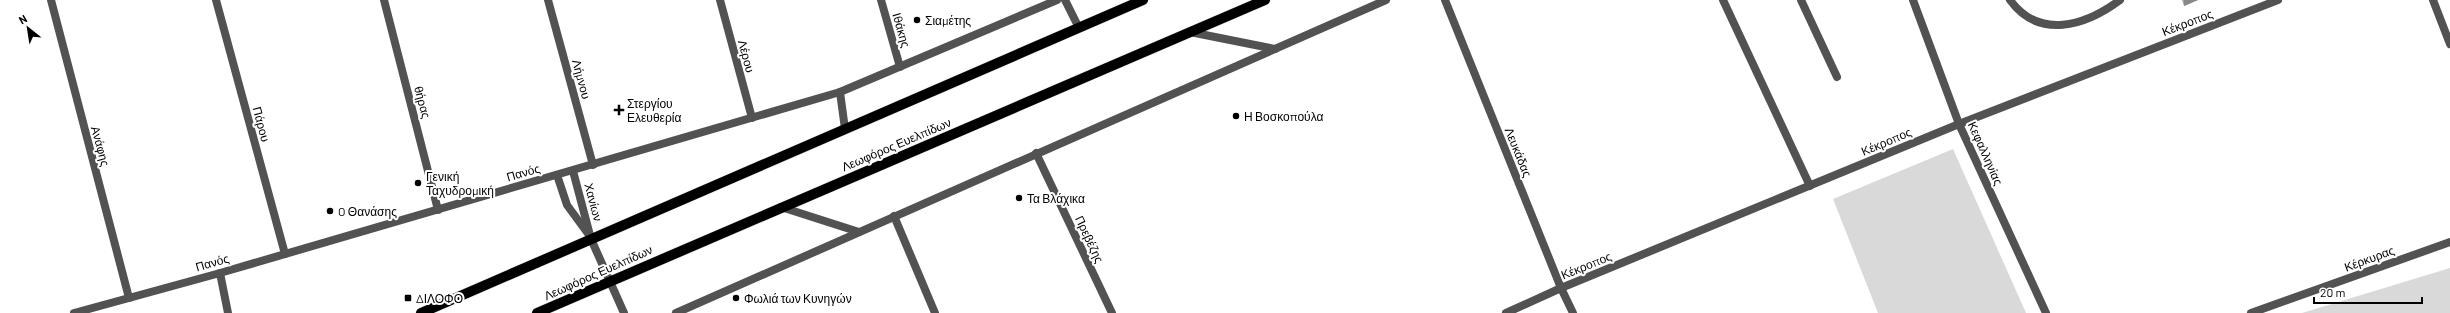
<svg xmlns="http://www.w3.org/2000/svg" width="2450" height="313" font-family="Barlow,sans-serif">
<rect width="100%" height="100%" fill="#fff"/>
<g fill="#d9d9d9">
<polygon points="1953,149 2026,313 1878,313 1833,199"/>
<polygon points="2450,268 2450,313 2302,313"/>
</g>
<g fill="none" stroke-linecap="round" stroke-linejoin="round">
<g stroke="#dbdbdb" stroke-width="11">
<g id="primary">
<polyline points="421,313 1143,0"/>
<polyline points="537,313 1265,0"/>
</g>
</g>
<g stroke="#525252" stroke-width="8">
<polyline points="51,0 129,298"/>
<polyline points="216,0 285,254"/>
<polyline points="384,0 438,210"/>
<polyline points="548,0 593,165"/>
<polyline points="720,0 752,118"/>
<polyline points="1801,0 1837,77"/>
<path d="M2010,0C2039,40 2085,26 2120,0"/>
</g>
<g stroke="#525252" stroke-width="8">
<polyline points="881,0 900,67"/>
<polyline points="1065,0 1079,28"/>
<polyline points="1445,0 1561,288 1573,313"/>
<polyline points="1723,0 1810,186"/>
<polyline points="1913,0 1959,124 2046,313"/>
<polyline points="2433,0 2450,44"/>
<polyline points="1036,153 1112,313"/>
<polyline points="894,216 935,313"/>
<polyline points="1506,313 1561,288 1959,124 2278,0"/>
<polyline points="2251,313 2450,242"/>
</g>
<g stroke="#525252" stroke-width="8">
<polyline points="1190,32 1275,49"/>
<polyline points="840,92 845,129"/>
<polyline points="573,171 591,239 624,313"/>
<polyline points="557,175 567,205 589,235"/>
<polyline points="781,207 859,232"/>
<polyline points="220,273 228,313"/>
<polyline points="74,313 220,273 840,92 1057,0"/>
<polyline points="676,313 1386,0"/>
</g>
<use href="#primary" stroke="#000" stroke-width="10"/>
</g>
<polygon fill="#a7a7a7" points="2182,0 2198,0 2184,6"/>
<polygon fill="#888" points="2184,0 2198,0 2184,6"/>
<g fill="#000" stroke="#fff" stroke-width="1.5">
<circle cx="917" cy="20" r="4"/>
<path d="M617 104h4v4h4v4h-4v4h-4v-4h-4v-4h4z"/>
<circle cx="1236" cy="116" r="4"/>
<circle cx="418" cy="183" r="4"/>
<circle cx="1019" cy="198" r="4"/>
<circle cx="330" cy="211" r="4"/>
<rect x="404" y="294" width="8" height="8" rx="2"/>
<circle cx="736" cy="298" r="4"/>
</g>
<g text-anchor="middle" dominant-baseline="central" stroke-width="4" stroke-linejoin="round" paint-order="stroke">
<g font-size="12" fill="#000" stroke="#fff" text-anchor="start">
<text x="925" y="20">Σιαμέτης</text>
<text x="627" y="103">Στεργίου<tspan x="627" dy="14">Ελευθερία</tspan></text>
<text x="1244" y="116">Η Βοσκοπούλα</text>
<text x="426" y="176">Γενική<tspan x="426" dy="14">Ταχυδρομική</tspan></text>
<text x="1027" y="198">Τα Βλάχικα</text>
<text x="338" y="211">O Θανάσης</text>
<text x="416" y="298">ΔΙΛΟΦΟ</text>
<text x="744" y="298">Φωλιά των Κυνηγών</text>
</g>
<g font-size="12" fill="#000" stroke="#fff">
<text transform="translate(2187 22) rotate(-21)">Κέκροπος</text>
<text transform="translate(902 30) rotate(74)">Ιθάκης</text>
<text transform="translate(747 56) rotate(75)">Λέρου</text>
<text transform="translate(582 79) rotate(75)">Λήμνου</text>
<text transform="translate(423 102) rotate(75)">θήρας</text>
<text transform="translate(262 124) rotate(75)">Πάρου</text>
<text transform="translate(1886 141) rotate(-23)">Κέκροπος</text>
<text transform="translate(896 144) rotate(-23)">Λεωφόρος Ευελπίδων</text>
<text transform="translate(101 146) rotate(75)">Ανάφης</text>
<text transform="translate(1519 152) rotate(68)">Λευκάδας</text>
<text transform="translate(1986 153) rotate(66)">Κεφαλληνίας</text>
<text transform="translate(523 172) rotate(-16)">Πανός</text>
<text transform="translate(594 202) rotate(75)">Χανίων</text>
<text transform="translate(1090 239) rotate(65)">Πρεβέζης</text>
<text transform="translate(2369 258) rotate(-20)">Κέρκυρας</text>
<text transform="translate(212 262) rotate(-16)">Πανός</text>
<text transform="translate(1586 265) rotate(-22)">Κέκροπος</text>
<text transform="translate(598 272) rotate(-24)">Λεωφόρος Ευελπίδων</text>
</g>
</g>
<g transform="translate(28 28) rotate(330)" stroke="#ffffff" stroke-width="3" paint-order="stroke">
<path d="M0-3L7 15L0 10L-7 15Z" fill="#000000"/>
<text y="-6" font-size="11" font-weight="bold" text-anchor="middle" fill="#000000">N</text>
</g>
<path d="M2314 297v6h108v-6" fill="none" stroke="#000000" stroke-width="2"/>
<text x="2320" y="297" font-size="12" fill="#000000" stroke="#ffffff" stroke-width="3" paint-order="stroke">20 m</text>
</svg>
